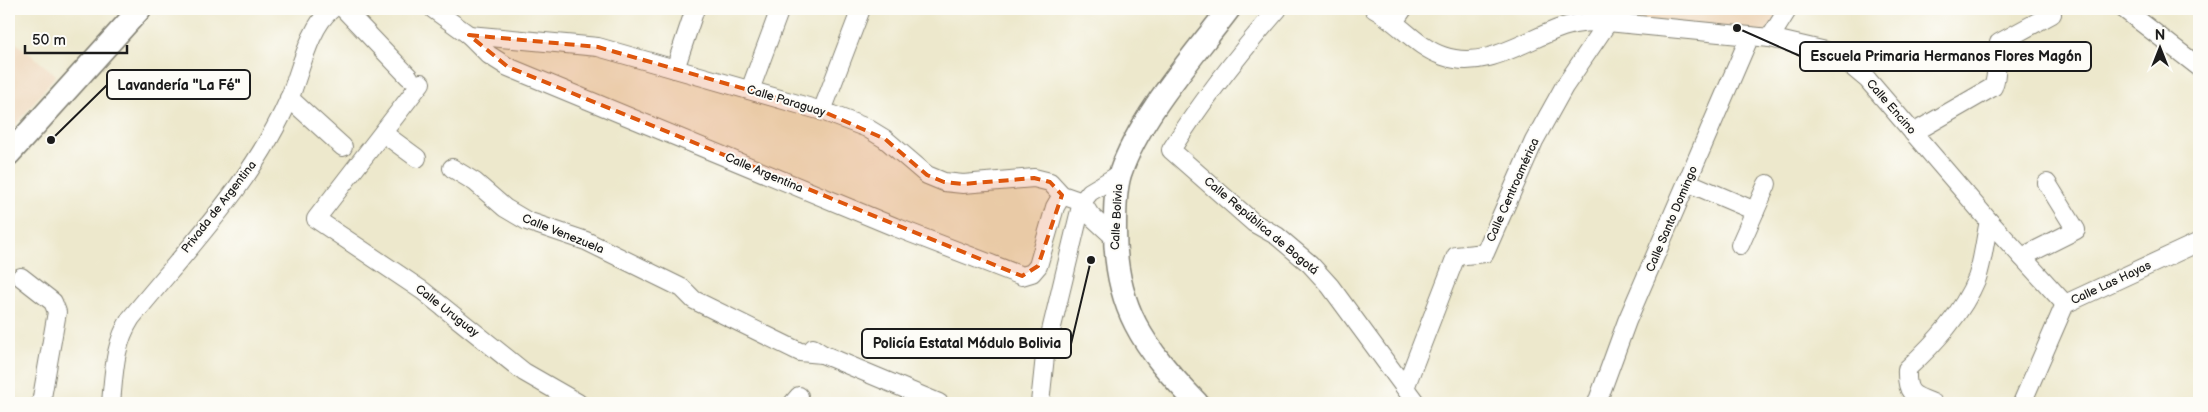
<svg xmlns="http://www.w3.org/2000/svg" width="2208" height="412" font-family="'Balsamiq Sans',sans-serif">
<rect width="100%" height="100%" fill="#fdfcf7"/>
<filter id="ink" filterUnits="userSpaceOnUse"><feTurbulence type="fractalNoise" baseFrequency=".02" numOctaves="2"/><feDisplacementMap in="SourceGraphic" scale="10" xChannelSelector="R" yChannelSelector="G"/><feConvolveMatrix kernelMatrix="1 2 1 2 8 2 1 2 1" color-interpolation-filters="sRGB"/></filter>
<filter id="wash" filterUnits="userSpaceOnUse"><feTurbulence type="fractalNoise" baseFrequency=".0096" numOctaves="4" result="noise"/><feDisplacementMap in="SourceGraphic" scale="20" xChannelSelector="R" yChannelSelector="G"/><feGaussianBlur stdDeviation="1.12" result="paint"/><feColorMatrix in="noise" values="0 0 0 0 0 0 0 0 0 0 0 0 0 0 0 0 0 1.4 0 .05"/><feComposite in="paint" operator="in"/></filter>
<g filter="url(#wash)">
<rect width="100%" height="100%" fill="#ede8cc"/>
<g fill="#eed7bb">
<polygon points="1634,9 1769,9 1782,16 1768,36 1635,19"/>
<polygon points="15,42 56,75 13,128 9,124 9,49"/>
</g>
</g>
<g filter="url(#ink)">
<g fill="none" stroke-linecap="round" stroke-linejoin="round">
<g stroke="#848274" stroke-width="20">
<g id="minor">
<polyline points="344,9 409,77"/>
<polyline points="433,9 469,35 489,55 508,67 895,227 1022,276 1032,273 1038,266 1055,207 1062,195"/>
<path d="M1278,9C1239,54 1203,99 1171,150L1254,223L1277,236L1310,264L1330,286L1416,403"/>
<path d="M1374,9C1399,22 1416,47 1443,56C1485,71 1525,40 1563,27C1578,22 1593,22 1608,22L1770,38L1826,51L1849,64L1867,79L1989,221L2065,304"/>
<polyline points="2124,9 2199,67"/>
<polyline points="1394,22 1403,9"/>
<polyline points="469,35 598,47 822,111 867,128 885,139 927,175 944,182 963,184 1034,178 1050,182 1062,195 1082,202 1090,215 1115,238"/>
<polyline points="1770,38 1788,9"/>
<polyline points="675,69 695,9"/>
<polyline points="421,83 316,219 423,291 524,372 578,403"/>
<polyline points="750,90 780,9"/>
<polyline points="289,98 343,147"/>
<polyline points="822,111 861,9"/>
<polyline points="383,133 417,158"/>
<path d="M1913,133L1993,87C2000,70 1993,60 1999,43L2052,14"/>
<polyline points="452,168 475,182 505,208 527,221 586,241 682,288 694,300 800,352 822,354"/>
<polyline points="1687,182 1755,211"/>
<polyline points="1740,245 1767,184"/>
<polyline points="2022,257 2076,230 2047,183"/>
<polyline points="21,277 53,302 57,312 41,403"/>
<polyline points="813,348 822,354 939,403"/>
<polyline points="1405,388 1456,256 1485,253 1534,141 1564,87 1617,9"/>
<path d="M111,403C114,373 114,344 131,318C188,248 254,181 290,97C300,72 310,25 332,9"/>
<polyline points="793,403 799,396"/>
<polyline points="1040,403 1045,356 1082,202 1090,192 1120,174"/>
<polyline points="1597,403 1627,321 1750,36"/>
<path d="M1933,403C1912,395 1906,394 1907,369C1935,343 1962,314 1977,278C1983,261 1985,239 1989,221"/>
<polyline points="2022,403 2065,304 2199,242"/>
</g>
</g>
<g stroke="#848274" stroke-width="25">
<g id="major">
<polyline points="9,154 140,9"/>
<path d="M1197,403C1143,347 1114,307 1115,226C1115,210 1115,190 1120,174C1139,117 1193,57 1229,9"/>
</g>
</g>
<use href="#minor" stroke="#fff" stroke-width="18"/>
<use href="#major" stroke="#fff" stroke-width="22"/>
</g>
</g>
<path fill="#de560d" fill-opacity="0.2" stroke="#de560d" stroke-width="4" stroke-dasharray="10 6" stroke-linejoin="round" d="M469,35L598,47L822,111L885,139L927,175L944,182L963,184L1034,178L1050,182L1062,195L1038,266L1022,276L508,67Z"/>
<g text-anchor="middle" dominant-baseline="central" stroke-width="4" stroke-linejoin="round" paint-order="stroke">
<g font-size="12" fill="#1c1c1c" stroke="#fdfcf7">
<text transform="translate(786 101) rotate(17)">Calle Paraguay</text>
<text transform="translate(1891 107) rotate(49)">Calle Encino</text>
<text transform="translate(764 173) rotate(23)">Calle Argentina</text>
<text transform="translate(1513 190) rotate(-66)">Calle Centroamérica</text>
<text transform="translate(219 207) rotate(-52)">Privada de Argentina</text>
<text transform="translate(1117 217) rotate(-87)">Calle Bolivia</text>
<text transform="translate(1672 219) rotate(-67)">Calle Santo Domingo</text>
<text transform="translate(1261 226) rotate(40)">Calle República de Bogotá</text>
<text transform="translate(563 234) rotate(22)">Calle Venezuela</text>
<text transform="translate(2111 283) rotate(-25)">Calle Las Hayas</text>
<text transform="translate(447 311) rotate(38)">Calle Uruguay</text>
</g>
</g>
<path fill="none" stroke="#1c1c1c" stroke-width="2" d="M1737 28L1800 56M51 140L107 85M1091 260L1071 344"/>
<g fill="#1c1c1c" stroke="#fdfcf7" stroke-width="2">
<circle cx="1737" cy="28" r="5"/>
<circle cx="51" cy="140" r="5"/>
<circle cx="1091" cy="260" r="5"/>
</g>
<g fill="#fdfcf7" stroke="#1c1c1c" stroke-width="2">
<rect x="1800" y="42" width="291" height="29" rx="5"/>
<rect x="107" y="70" width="143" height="29" rx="5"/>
<rect x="862" y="329" width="209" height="29" rx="5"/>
</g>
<g font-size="14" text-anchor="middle" font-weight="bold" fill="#1c1c1c">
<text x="1946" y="61">Escuela Primaria Hermanos Flores Magón</text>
<text x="179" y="90">Lavandería "La Fé"</text>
<text x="967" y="348">Policía Estatal Módulo Bolivia</text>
</g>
<rect width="2208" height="412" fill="none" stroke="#fdfcf7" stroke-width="30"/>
<g transform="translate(2160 48)" stroke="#fdfcf7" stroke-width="4" paint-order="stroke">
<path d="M0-4L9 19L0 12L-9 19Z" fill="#1c1c1c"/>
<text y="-8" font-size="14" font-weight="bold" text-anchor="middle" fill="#1c1c1c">N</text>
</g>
<path d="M25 45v8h102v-8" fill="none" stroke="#1c1c1c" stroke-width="2.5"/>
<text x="32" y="45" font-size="15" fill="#1c1c1c" stroke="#fdfcf7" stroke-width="4" paint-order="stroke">50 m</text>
</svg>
